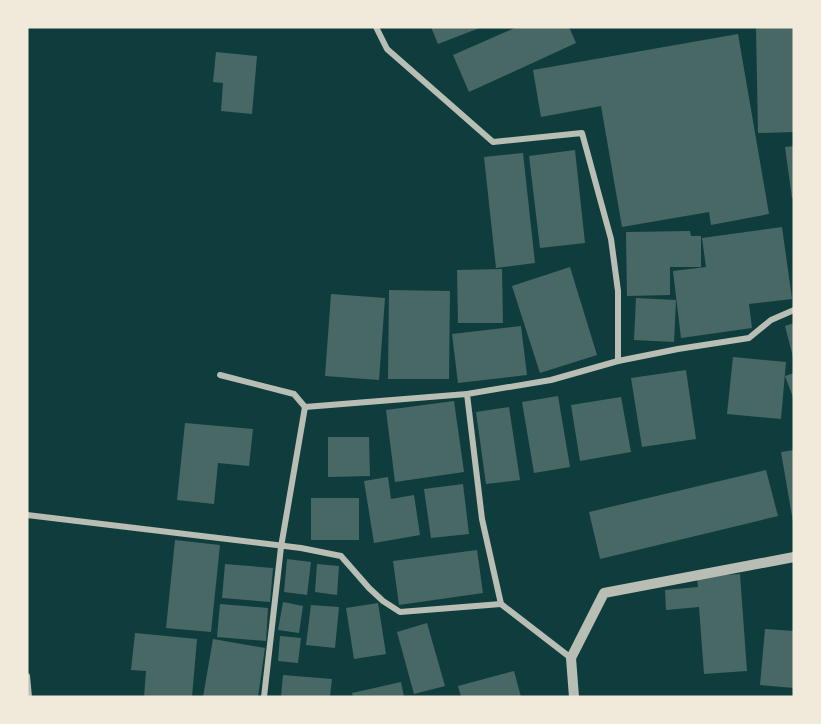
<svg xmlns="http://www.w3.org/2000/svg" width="821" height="724" font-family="Overpass,sans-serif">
<rect width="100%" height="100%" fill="#0f3d3e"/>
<g fill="#486865">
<polygon points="431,27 482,27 438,44"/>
<polygon points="517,27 569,27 576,43 469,92 453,55"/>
<polygon points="756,27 794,27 794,132 758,133"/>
<polygon points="738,34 769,214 711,225 709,212 622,227 601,106 541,117 533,70"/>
<polygon points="216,52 257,56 252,114 221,111 223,83 213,82"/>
<polygon points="794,146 794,198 792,198 785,147"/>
<polygon points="575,150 585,243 540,248 529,156"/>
<polygon points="523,153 535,263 496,268 484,157"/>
<polygon points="782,227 792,299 749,304 752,328 681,338 673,271 706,267 702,238"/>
<polygon points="690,231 691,236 701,236 701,267 670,267 670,295 627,296 626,232"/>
<polygon points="570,267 597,355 540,373 512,286"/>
<polygon points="502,269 503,323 458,323 457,270"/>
<polygon points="389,290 450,291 449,379 388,379"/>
<polygon points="331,294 385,298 379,380 325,376"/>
<polygon points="636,298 676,300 674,342 634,340"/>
<polygon points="794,323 794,357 793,357 785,326"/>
<polygon points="521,326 527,375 458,383 452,334"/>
<polygon points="733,357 786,362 781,419 727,414"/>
<polygon points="686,370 696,439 642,447 631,378"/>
<polygon points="794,373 794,400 785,376"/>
<polygon points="558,396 570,467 534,473 522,402"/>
<polygon points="621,397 631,452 580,461 571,405"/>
<polygon points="454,401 464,472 395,482 386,410"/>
<polygon points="509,407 520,480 486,484 476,412"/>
<polygon points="185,423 253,429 249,466 218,463 214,504 177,500"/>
<polygon points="328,437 369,437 370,476 328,477"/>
<polygon points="794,450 794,522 793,522 781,452"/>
<polygon points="766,470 778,516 600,559 589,512"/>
<polygon points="388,477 391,499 414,495 420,535 374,543 364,481"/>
<polygon points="463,484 469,534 431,538 424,489"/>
<rect x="311" y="498" width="48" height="42"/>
<polygon points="175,540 220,545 211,632 166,628"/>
<polygon points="477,550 483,593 399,605 393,561"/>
<polygon points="287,559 311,562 307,595 284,592"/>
<polygon points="225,564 273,568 270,602 222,598"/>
<polygon points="317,564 339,566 337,595 315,592"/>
<polygon points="740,574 747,671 704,674 699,607 666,610 665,590 698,587 697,577"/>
<polygon points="283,602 303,606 299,633 278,630"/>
<polygon points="378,603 386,654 354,659 346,608"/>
<polygon points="220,604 268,608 266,641 217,637"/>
<polygon points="311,605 339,607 335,648 306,645"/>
<polygon points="427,623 445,686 414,694 397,632"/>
<polygon points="765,629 794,631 794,688 760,685"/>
<polygon points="135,633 197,639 192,697 144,697 146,671 131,670"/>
<polygon points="280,636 301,638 298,663 278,661"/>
<polygon points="213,639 265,648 258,697 203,697"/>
<polygon points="514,671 521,697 461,697 458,686"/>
<polygon points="283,675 332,679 330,697 281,697"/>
<polygon points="401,682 404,697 353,697 352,693"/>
</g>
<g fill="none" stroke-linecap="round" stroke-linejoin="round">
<g stroke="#b8beb3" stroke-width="6">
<polyline points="376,27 387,49 493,142 582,133 611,239 618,291 618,361"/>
<polyline points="220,375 294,394 305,407 467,394"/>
<polyline points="27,515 301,548 341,556 369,588 383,601 400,612 501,604"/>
<polyline points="571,658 501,604 482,519 467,394 551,380 618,361 678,349 749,338 771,320 794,310"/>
<polyline points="27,676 29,697"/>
<polyline points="264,697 281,547 305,407"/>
</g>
<polyline stroke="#b8beb3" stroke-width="10" points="574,697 571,658 604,593 794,557"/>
</g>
<rect width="821" height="724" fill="none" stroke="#f1e9da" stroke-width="57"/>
</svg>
